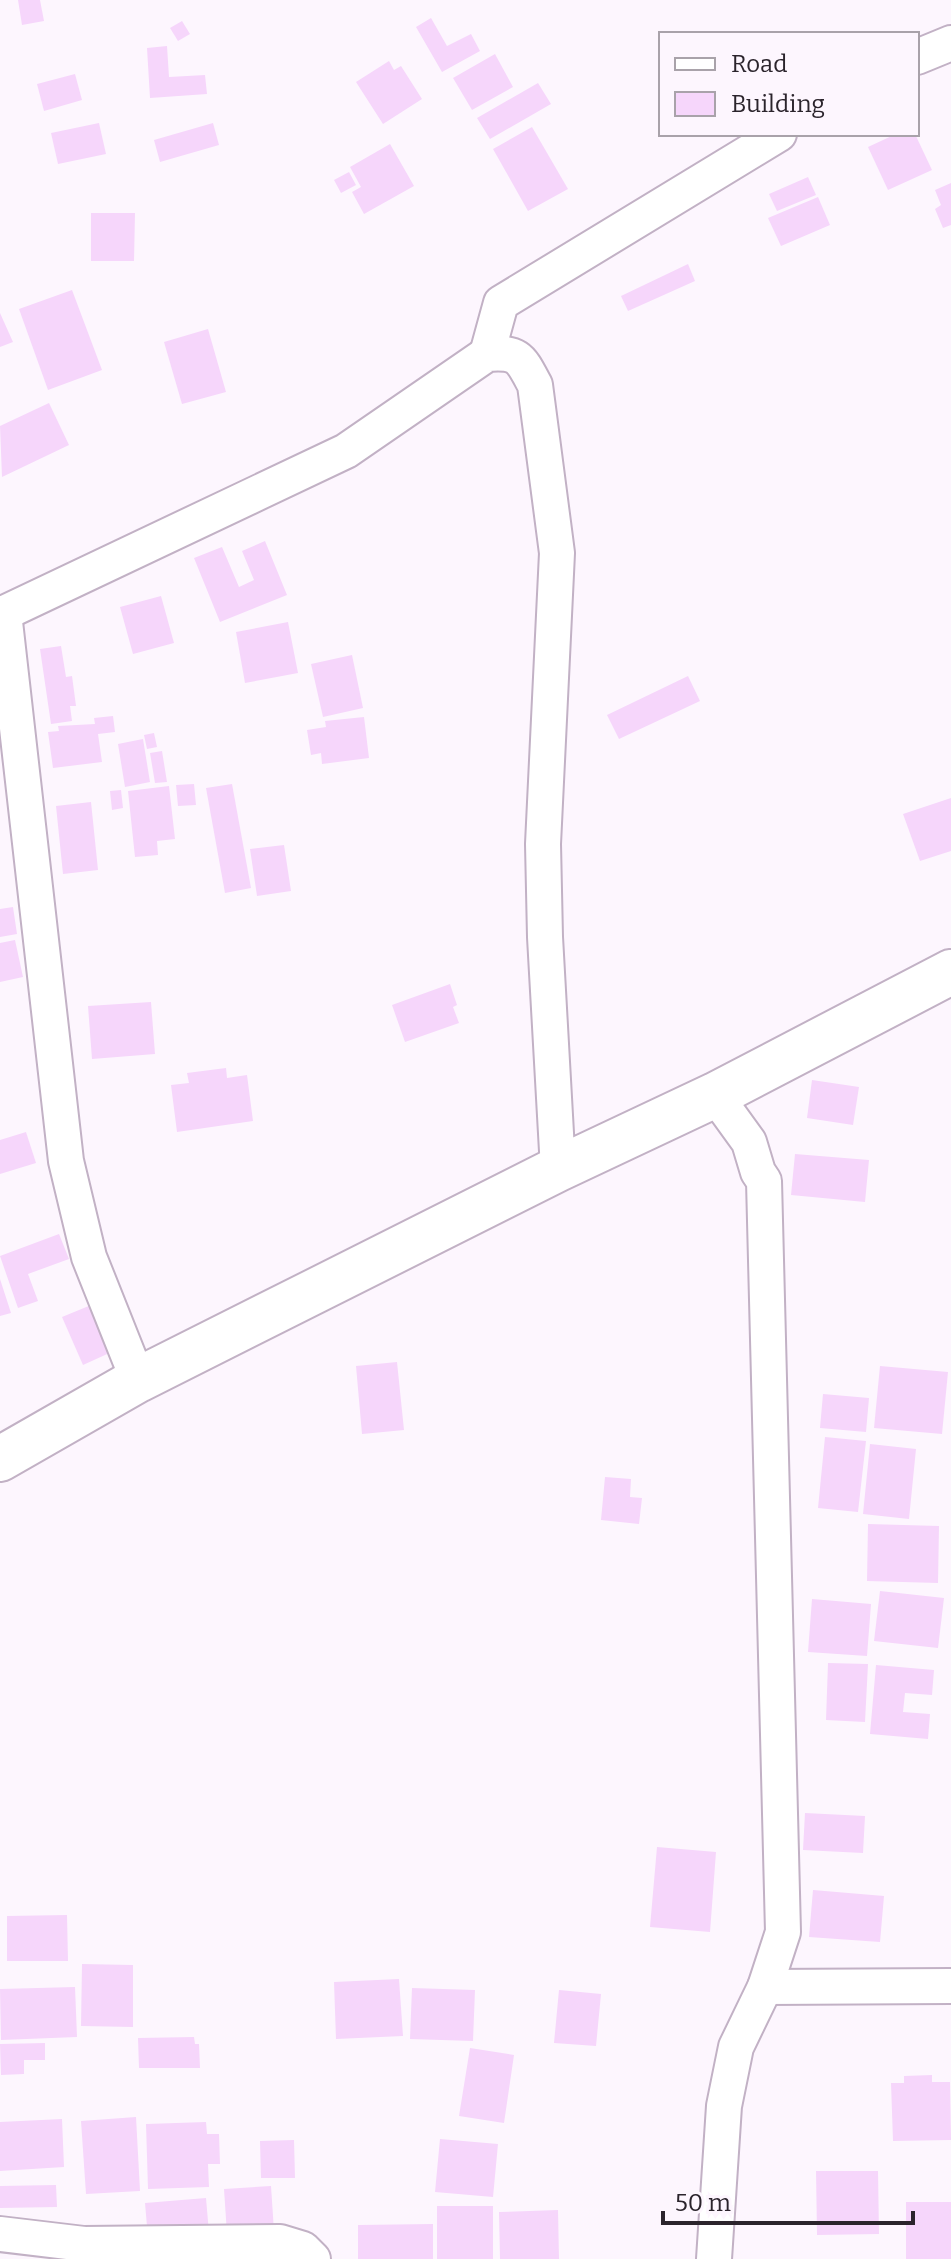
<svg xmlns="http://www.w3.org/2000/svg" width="951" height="2259" font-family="Bitter,serif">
<rect width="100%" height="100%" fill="#fdf6fe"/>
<g fill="#f6d6fb">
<polygon points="18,0 40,0 44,21 22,25"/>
<polygon points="431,18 447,46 471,34 480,51 442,72 416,27"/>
<polygon points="182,21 190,34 178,41 170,28"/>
<polygon points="167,46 169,77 205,75 207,94 150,98 147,48"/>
<polygon points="495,54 513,87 472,110 453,78"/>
<polygon points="389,61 394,70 401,66 422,99 383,124 356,82"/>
<polygon points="75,74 82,100 44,111 37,84"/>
<polygon points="538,83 551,104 490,139 477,118"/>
<polygon points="99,123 106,154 58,164 51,133"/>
<polygon points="213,123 219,145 160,162 154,140"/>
<polygon points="532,127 568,189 528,211 493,149"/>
<polygon points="896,134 915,134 932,170 888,190 868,147"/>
<polygon points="390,144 414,186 364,214 352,192 361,187 350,167"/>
<polygon points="349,172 356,185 341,193 334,180"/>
<polygon points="808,177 816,195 777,211 769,194"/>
<polygon points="951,183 951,225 943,228 935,209 941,205 935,190"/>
<polygon points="818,197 830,225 781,246 768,218"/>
<polygon points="91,213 135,213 134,261 91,261"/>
<polygon points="688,264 695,281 628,311 621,296"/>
<polygon points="72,290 102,370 48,390 19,309"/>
<polygon points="0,313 13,342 0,347"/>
<polygon points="208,329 226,392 182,404 164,342"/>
<polygon points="49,403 69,445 2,477 0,426"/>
<polygon points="265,541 287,595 220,622 194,558 222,547 239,587 254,580 242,551"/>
<polygon points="161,596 174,643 133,654 120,607"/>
<polygon points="288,622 298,673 245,683 236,632"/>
<polygon points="61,646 66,677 72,676 76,706 70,706 72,721 51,724 40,649"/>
<polygon points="352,655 363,708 323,717 311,664"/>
<polygon points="688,676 700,701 619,739 607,715"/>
<polygon points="113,716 115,732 98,734 102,762 53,768 48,732 59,731 58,726 95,724 94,718"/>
<polygon points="364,717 369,758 322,764 321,753 311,755 307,730 326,727 325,721"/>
<polygon points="154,733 157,747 147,749 144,735"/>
<polygon points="143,739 150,782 125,787 118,744"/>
<polygon points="162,751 167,782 155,783 150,753"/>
<polygon points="194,784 196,805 178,806 176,785"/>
<polygon points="232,784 251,888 225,893 206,788"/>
<polygon points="169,786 175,839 157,841 158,855 135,857 128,791"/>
<polygon points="121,790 123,808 112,810 110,791"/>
<polygon points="951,798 951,851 920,861 903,814"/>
<polygon points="91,802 98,870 63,874 56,806"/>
<polygon points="284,845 291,891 257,896 250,849"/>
<polygon points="13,907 17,934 0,937 0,909"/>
<polygon points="15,940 23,977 0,982 0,943"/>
<polygon points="450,984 457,1005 453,1007 459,1023 405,1042 392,1005"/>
<polygon points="151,1002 155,1054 92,1059 88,1006"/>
<polygon points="226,1068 227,1078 247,1075 253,1121 177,1132 171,1085 189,1083 187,1073"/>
<polygon points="812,1080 859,1087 853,1125 807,1118"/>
<polygon points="26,1132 36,1163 0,1174 0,1140"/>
<polygon points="795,1154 869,1160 865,1202 791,1195"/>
<polygon points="59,1234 69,1259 28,1274 38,1301 18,1308 0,1256"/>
<polygon points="0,1279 11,1313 0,1316"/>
<polygon points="96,1303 116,1350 83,1365 62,1317"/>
<polygon points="397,1362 404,1430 362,1434 356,1366"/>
<polygon points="880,1366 948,1372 942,1434 874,1428"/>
<polygon points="823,1394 869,1398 866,1432 820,1428"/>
<polygon points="825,1437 866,1441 858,1512 818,1508"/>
<polygon points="870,1444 916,1449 909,1519 863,1514"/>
<polygon points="605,1477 631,1479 630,1497 642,1498 639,1524 601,1520"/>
<polygon points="868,1524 939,1526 938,1583 867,1581"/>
<polygon points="880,1591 944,1598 938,1648 874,1641"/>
<polygon points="812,1599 871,1604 867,1656 808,1652"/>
<polygon points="828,1663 868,1664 865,1722 826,1720"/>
<polygon points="876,1665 934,1670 932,1695 905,1693 903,1712 930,1714 928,1739 870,1734"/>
<polygon points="805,1813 865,1816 863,1853 803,1850"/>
<polygon points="657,1847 716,1852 710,1932 650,1927"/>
<polygon points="813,1890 884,1896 880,1942 809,1937"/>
<polygon points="67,1915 68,1961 7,1961 7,1916"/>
<polygon points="82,1964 133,1965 133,2027 81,2026"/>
<polygon points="399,1979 403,2036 336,2039 334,1982"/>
<polygon points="75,1987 77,2037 1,2040 0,1989"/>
<polygon points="412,1988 475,1990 473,2041 410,2039"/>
<polygon points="559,1990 601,1994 596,2046 554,2043"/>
<polygon points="194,2037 195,2044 199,2044 200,2068 139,2068 138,2038"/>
<polygon points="45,2043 45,2060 24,2060 24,2074 1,2075 0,2044"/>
<polygon points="470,2048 514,2055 504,2123 459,2116"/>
<polygon points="932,2075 932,2082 950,2082 951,2140 893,2141 891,2083 904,2083 904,2076"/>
<polygon points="136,2117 140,2191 86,2194 81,2121"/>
<polygon points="62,2119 64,2167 0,2171 0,2122"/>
<polygon points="206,2122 207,2134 219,2134 220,2164 208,2164 209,2187 148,2189 146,2124"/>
<polygon points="440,2139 498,2144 493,2197 435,2192"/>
<polygon points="294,2140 295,2178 261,2178 260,2141"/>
<polygon points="816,2171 878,2171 879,2234 817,2235"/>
<polygon points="56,2185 57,2207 0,2208 0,2186"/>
<polygon points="271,2186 274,2231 227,2234 224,2189"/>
<polygon points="206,2198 209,2233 148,2238 145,2203"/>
<rect x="906" y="2202" width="45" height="57"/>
<rect x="437" y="2206" width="56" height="53"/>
<polygon points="558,2210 559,2259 500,2259 499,2212"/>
<polygon points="433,2224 433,2259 358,2259 358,2225"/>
</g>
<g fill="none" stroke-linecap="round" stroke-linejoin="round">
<g stroke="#c2b1c5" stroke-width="38">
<g id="minor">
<polyline points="917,57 951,43"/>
<polyline points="487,354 501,303 779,134"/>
<polyline points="4,613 66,1161 89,1257 138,1380"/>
<path d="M0,615L346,451L487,354C519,352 520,357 535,385L557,553L543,844L545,937L558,1169"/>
<polyline points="765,1987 951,1986"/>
<polyline points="0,2234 84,2244 280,2242 303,2249 313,2259"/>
<polyline points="714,2259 724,2106 736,2047 765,1987 783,1932 764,1181 758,1172 749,1142 715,1095"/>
</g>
</g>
<g stroke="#c2b1c5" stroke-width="48">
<polyline id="tertiary" points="0,1459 138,1380 558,1169 715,1095 951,972"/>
</g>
<use href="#minor" stroke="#fff" stroke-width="34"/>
<use href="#tertiary" stroke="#fff" stroke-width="44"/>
</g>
<rect x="659" y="32" width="260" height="104" fill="#fdf6fe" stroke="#a9a2aa" stroke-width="2"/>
<rect x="675" y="58" width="40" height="12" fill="#ffffff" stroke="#a9a2aa" stroke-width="2"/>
<text x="731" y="72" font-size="24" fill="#2b242c">Road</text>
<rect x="675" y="92" width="40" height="24" fill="#f6d6fb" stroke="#a9a2aa" stroke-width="2"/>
<text x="731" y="112" font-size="24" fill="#2b242c">Building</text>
<path d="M663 2211v12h250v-12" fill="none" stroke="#2b242c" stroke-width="4"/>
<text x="675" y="2211" font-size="24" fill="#2b242c" stroke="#fdf6fe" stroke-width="6" paint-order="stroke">50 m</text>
</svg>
